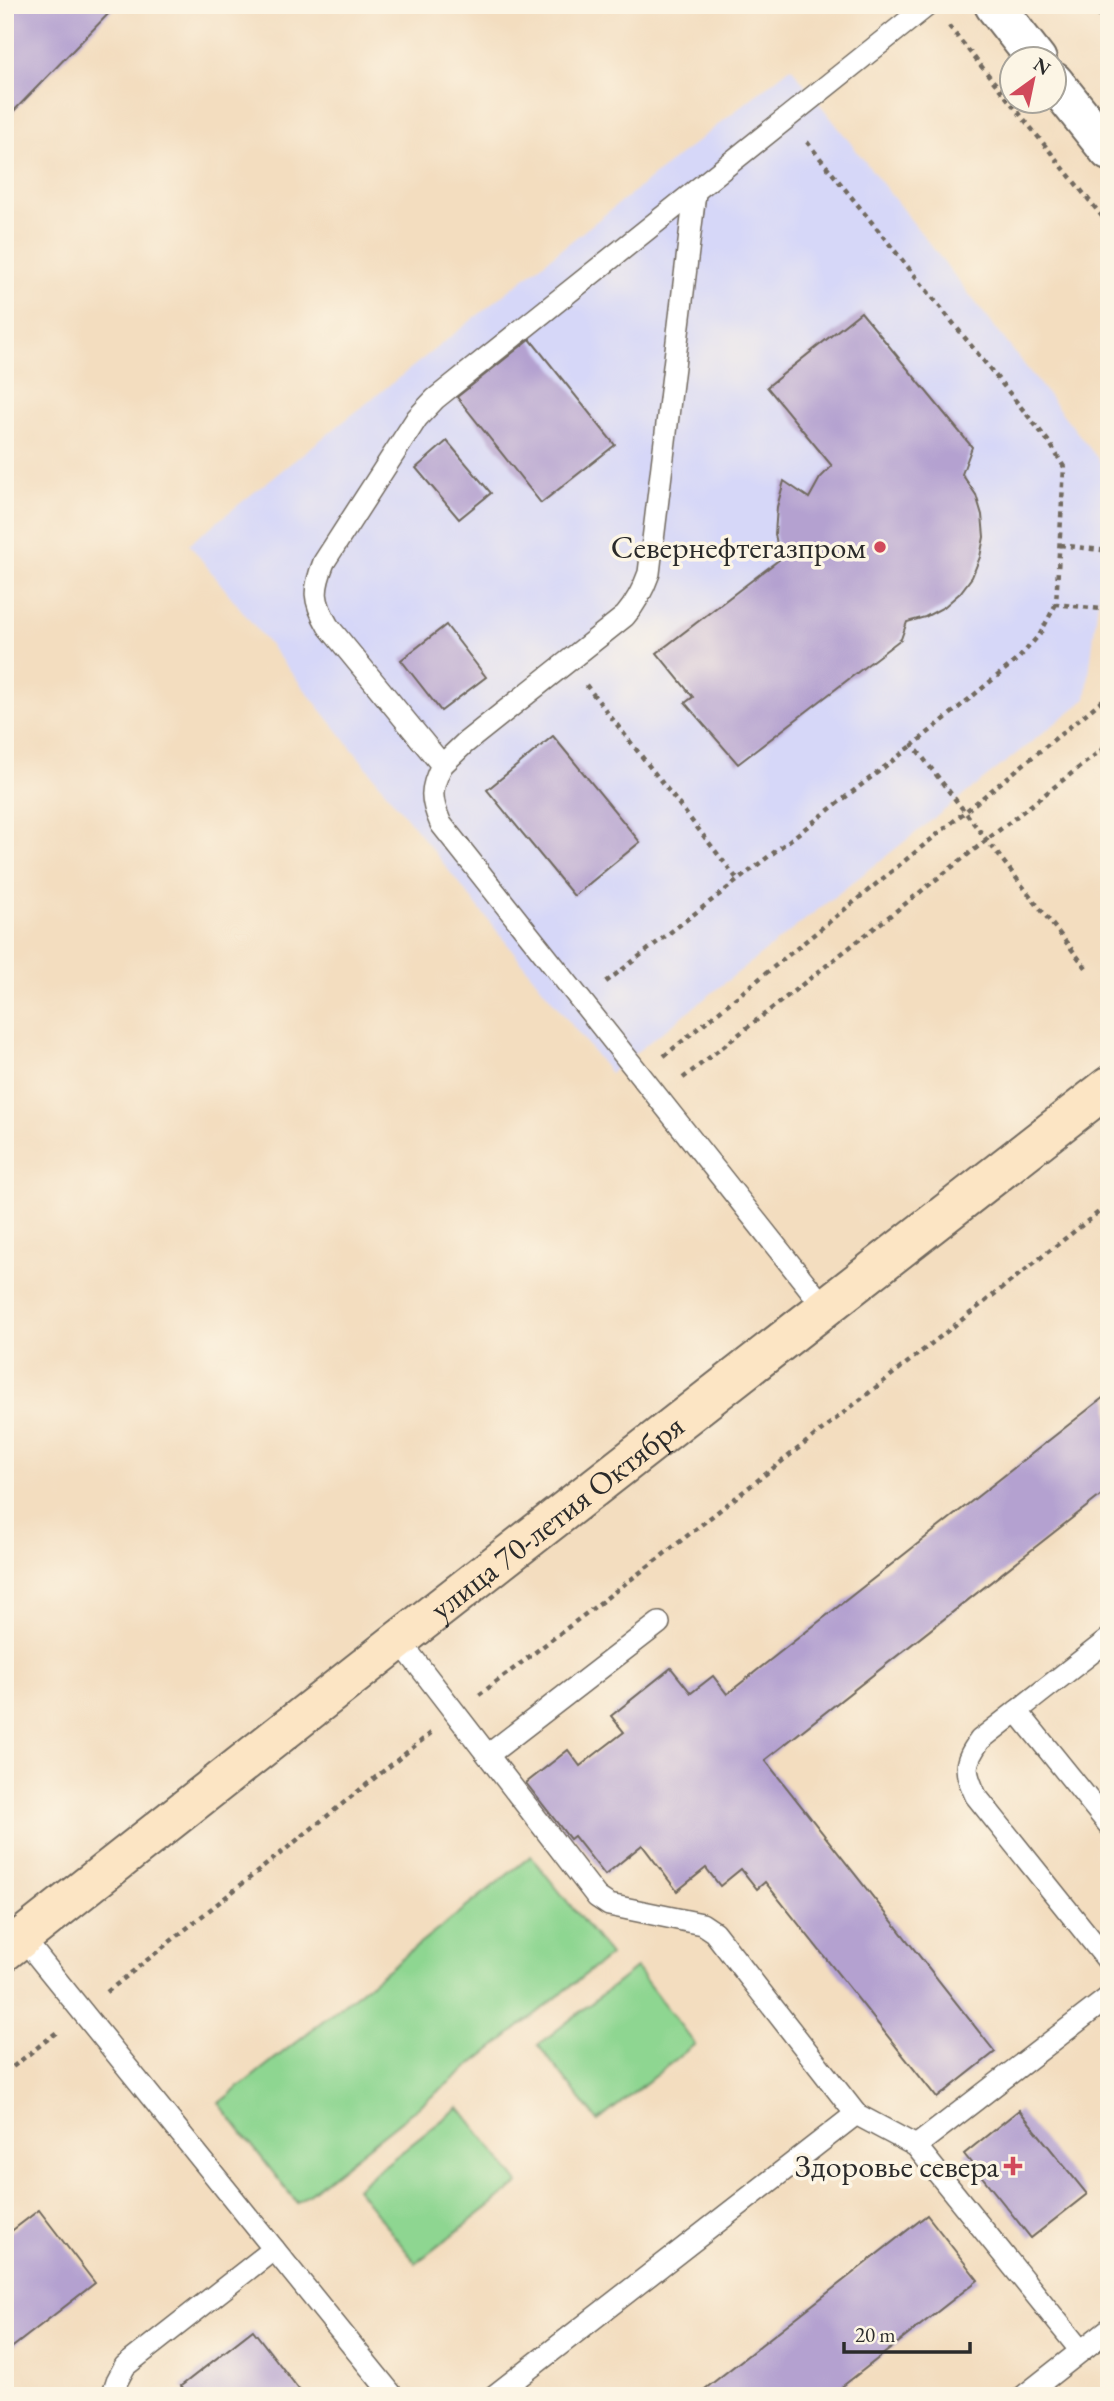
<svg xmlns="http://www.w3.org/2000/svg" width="1114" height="2401" font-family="'EB Garamond',serif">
<rect width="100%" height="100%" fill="#fcf5e5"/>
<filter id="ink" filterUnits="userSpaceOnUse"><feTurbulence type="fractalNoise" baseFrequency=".0143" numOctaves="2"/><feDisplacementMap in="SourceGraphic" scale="14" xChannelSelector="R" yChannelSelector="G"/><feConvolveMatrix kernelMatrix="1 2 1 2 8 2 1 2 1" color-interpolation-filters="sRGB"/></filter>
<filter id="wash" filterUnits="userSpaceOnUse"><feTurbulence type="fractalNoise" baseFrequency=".00686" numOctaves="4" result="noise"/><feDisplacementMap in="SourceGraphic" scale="28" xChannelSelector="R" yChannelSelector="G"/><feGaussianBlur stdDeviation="1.57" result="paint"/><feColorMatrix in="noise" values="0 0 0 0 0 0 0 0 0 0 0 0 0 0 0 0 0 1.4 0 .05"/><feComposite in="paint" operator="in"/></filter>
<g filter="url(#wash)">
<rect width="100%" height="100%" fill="#f3ddbf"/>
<polygon fill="#d6d7f8" points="791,67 1109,473 1109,511 1086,699 610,1073 189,544"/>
<g fill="#8ed691" stroke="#5c805e" stroke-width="2">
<polygon points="531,1856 610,1955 297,2203 219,2103"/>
<polygon points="636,1968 695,2044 598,2121 538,2045"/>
<polygon points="459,2107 519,2183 416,2263 356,2188"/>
</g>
<g id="blocks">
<g fill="#b4a1d0">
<polygon points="5,5 117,5 5,120"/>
<polygon points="861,312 972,447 962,474 976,495 982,515 984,537 980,557 972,577 960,593 944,607 925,617 907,622 901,639 738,764 685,703 693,697 657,653 780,559 775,534 777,507 784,481 809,498 820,478 832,466 767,387"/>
<polygon points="530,339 615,445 541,503 457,397"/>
<polygon points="447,441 491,493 459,519 416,468"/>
<polygon points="446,625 486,677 441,711 401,660"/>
<polygon points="553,736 640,842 574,896 487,790"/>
<polygon points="1109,1393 1109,1489 765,1760 995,2052 937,2098 765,1882 757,1889 741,1869 720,1886 706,1868 677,1891 642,1845 605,1875 574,1836 570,1839 526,1783 568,1750 580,1766 598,1752 624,1732 611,1716 671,1668 691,1693 713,1676 727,1694"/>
<polygon points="1019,2110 1087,2194 1031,2238 964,2154"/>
<polygon points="39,2210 95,2283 5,2353 5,2236"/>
<polygon points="927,2215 978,2280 830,2396 696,2396"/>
<polygon points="253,2330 304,2396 189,2396 181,2386"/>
</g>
</g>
</g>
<g filter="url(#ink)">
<use href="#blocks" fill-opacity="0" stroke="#71695f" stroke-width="2"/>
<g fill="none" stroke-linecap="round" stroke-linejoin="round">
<g stroke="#71695f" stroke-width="24">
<g id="service">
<path d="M442,765L465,743L625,616C637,602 643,590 649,573L695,193"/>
<path d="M825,1308L441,824C430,799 430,789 442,765L328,626C313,600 313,590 324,562L417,418L435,399L928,5"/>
<path d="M1109,1639L980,1740C963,1764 964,1770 976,1796L1109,1962"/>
<polyline points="399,1640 597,1897 609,1905 702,1924 714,1932 856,2114"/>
<polyline points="1017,1711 1109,1825"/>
<polyline points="488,1755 659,1623"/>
<polyline points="22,1937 274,2249 125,2366 117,2381 112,2396"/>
<polyline points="916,2146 1109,1997"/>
<polyline points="274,2249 393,2396"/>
<polyline points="494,2396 856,2114 916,2146 1081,2351"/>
<polyline points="1024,2396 1109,2329"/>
</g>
</g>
<g stroke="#71695f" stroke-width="42">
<g id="minor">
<polyline points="994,5 1037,60"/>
<polyline points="1054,82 1109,151"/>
</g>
</g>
<g stroke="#71695f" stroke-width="42">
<g id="secondary">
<path id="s1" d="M5,1951L399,1640L1109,1086"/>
</g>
</g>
<g stroke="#71695f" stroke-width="4.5" stroke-dasharray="5 5" stroke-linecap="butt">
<polyline points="1091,5 1109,29"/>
<polyline points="949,26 1109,225"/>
<polyline points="807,142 1049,442 1064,467 1056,604 1109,610"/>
<polyline points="1060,545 1109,551"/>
<polyline points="1056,604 1040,634 1019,658 913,745 1087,969"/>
<polyline points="586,685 738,880"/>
<polyline points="606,982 913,745"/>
<polyline points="664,1056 1109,695"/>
<polyline points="683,1078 1109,744"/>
<polyline points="479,1695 659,1558 1109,1204"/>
<polyline points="107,1992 431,1733"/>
<polyline points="5,2073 57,2032"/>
</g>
<use href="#service" stroke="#fff" stroke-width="21"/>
<use href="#minor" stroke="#fff" stroke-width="38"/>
<use href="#secondary" stroke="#fce5c4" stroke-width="38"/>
</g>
</g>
<g fill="#d1495b" stroke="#fcf5e5" stroke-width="2.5">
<circle cx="880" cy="547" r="7"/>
<path d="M1009.5 2155.5h7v7h7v7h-7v7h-7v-7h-7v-7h7z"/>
</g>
<g text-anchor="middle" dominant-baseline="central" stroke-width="7" stroke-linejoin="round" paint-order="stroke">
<g font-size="32" fill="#2b2b2b" stroke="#fcf5e5" text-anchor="end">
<text x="866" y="547">Севернефтегазпром</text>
<text x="999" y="2166">Здоровье севера</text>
</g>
<g font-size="32" fill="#2b2b2b" stroke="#fcf5e5">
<text stroke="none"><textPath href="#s1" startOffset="702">улица 70-летия Октября</textPath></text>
</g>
</g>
<rect width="1114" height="2401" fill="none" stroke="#fcf5e5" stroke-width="28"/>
<g transform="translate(1033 80) rotate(33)"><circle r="33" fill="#fcf5e5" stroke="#a8a49b" stroke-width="2"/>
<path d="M0-5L12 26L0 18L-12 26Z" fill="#d1495b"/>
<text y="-10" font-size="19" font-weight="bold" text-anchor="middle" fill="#2b2b2b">N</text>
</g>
<path d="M844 2342v10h126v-10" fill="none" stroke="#2b2b2b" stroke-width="3.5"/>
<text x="855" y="2342" font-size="21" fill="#2b2b2b" stroke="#fcf5e5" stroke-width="5" paint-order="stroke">20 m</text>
</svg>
